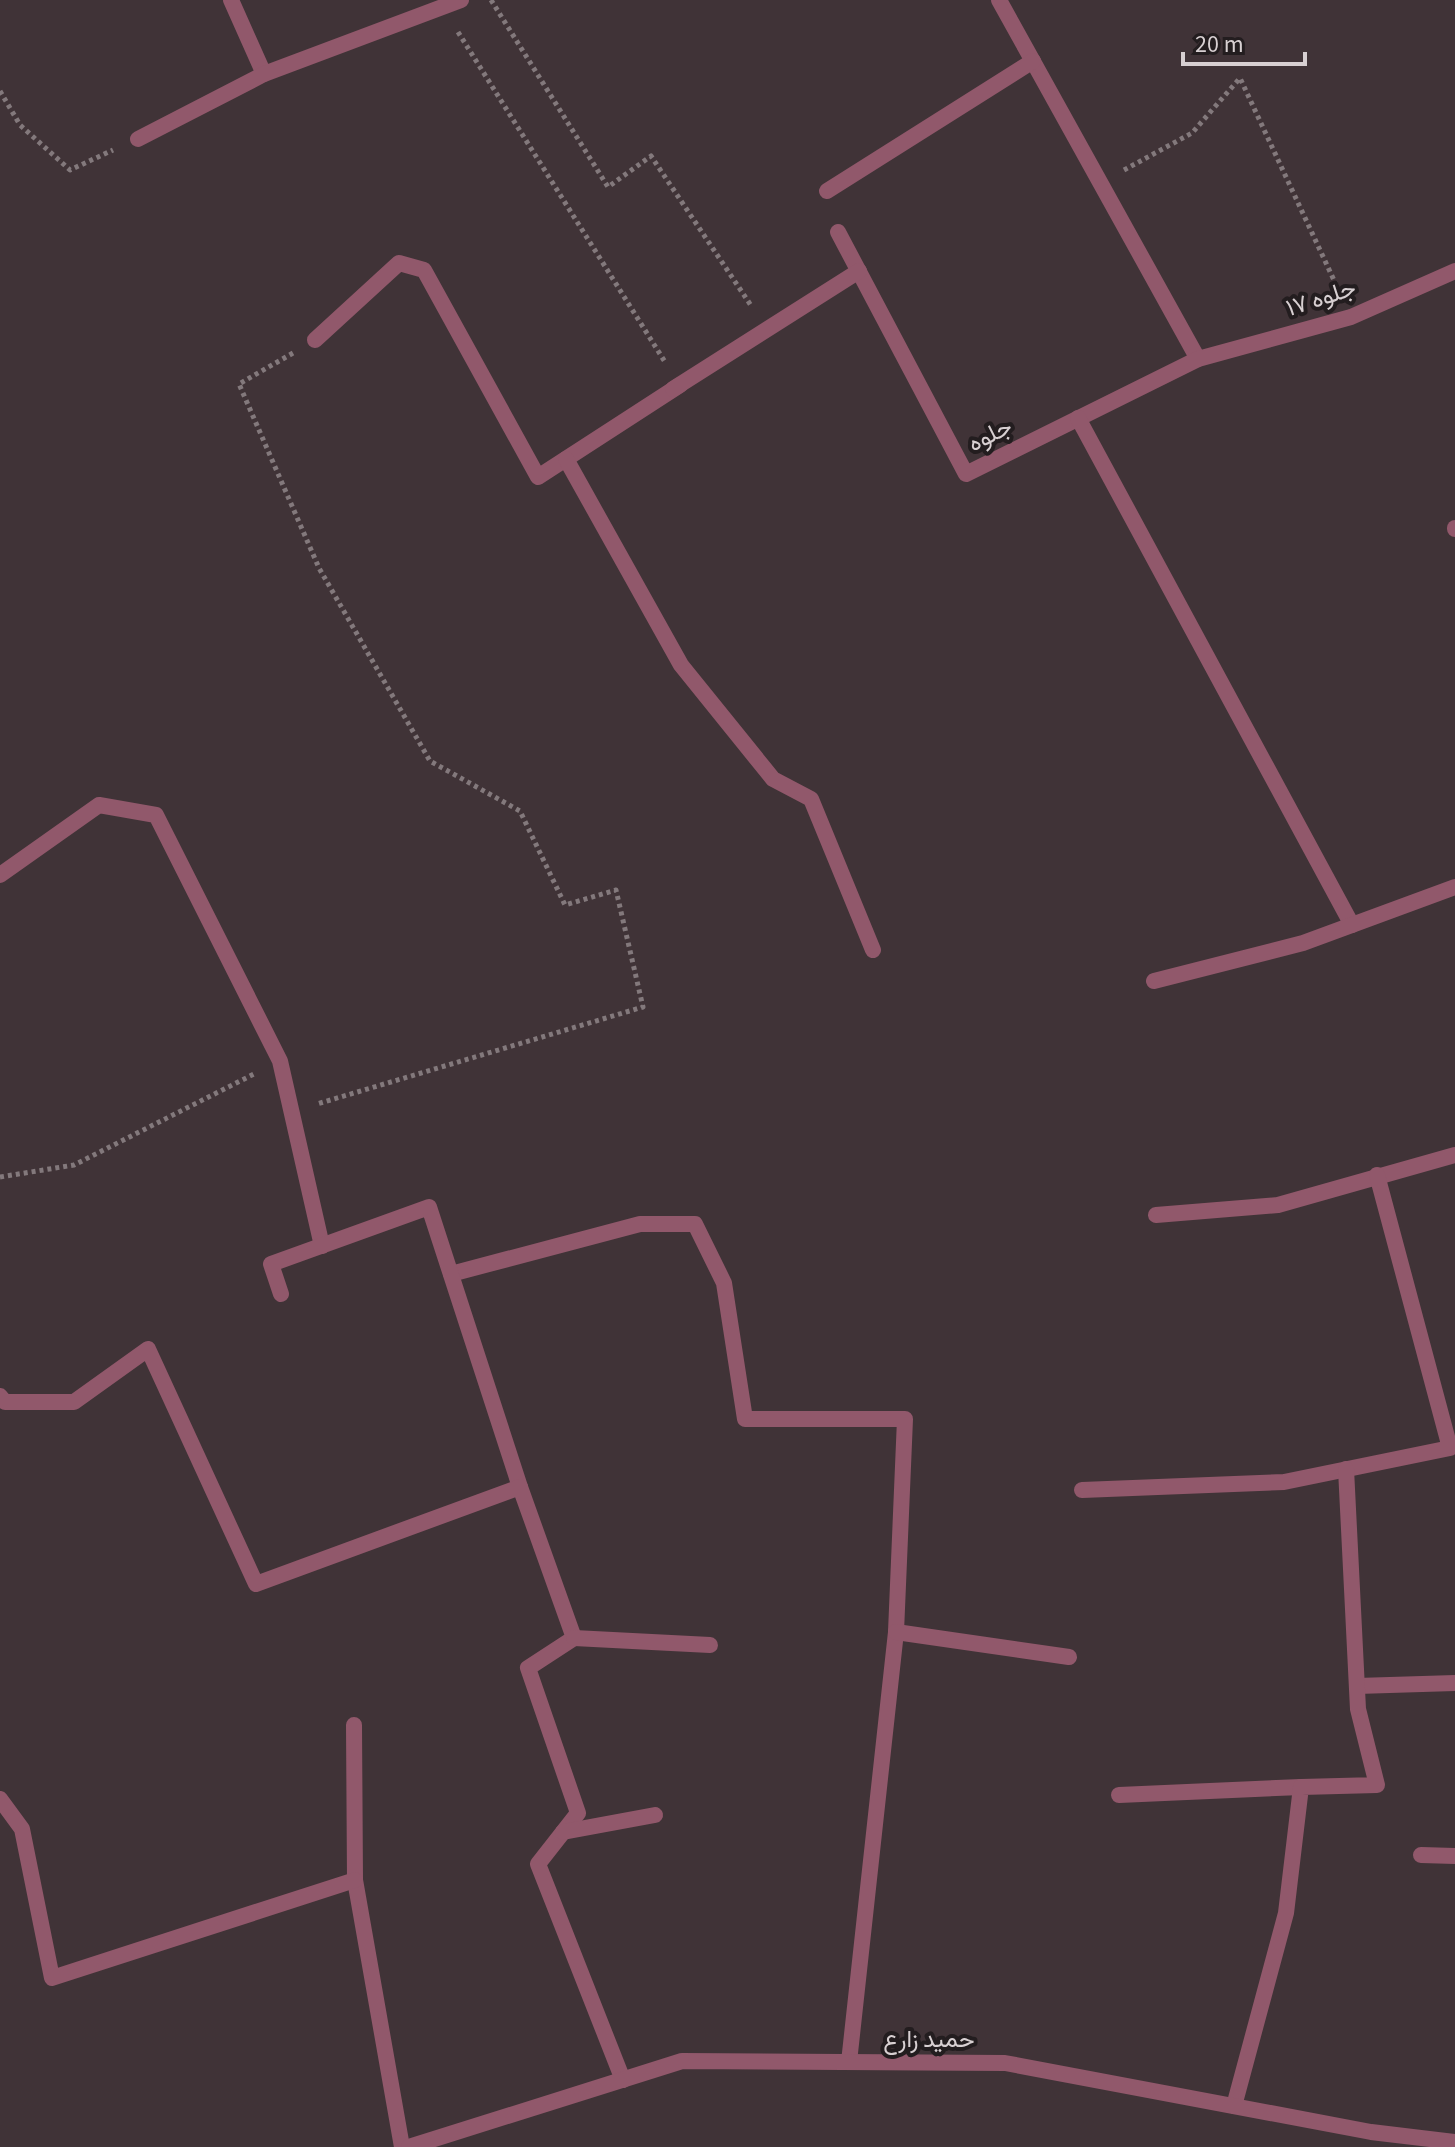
<svg xmlns="http://www.w3.org/2000/svg" width="1455" height="2147" font-family="'Source Sans 3',Vazirmatn,sans-serif">
<rect width="100%" height="100%" fill="#403337"/>
<g fill="none" stroke-linecap="round" stroke-linejoin="round">
<g stroke="#83797c" stroke-width="5" stroke-dasharray="4 4" stroke-linecap="butt">
<polyline points="491,0 608,187 651,156 752,307"/>
<polyline points="458,32 665,362"/>
<polyline points="0,91 20,125 70,170 113,150"/>
<polyline points="1124,170 1192,133 1240,78 1339,291"/>
<polyline points="293,353 239,384 319,568 430,761 520,811 565,905 616,890 643,1007 317,1104"/>
<polyline points="0,1177 74,1165 254,1074"/>
</g>
<g stroke="#91586b" stroke-width="16">
<polyline points="231,0 264,74"/>
<polyline points="999,0 1198,359"/>
<polyline points="138,139 264,74 461,0"/>
<polyline points="827,191 1033,61"/>
<polyline points="838,232 966,474 1198,359 1351,317 1455,271"/>
<polyline points="315,340 399,263 424,270 538,477 680,385"/>
<polyline points="673,389 859,271"/>
<polyline points="1078,418 1352,925"/>
<polyline points="566,459 681,665 773,779 811,799 873,950"/>
<polyline points="1455,528 1455,529"/>
<polyline points="0,875 99,805 156,815 280,1061 322,1246"/>
<polyline points="1154,981 1303,943 1455,887"/>
<polyline points="1156,1215 1278,1205 1455,1155"/>
<polyline points="451,1274 640,1224 695,1224 724,1283 745,1419 905,1419 896,1632 849,2062"/>
<polyline points="281,1294 271,1264 429,1207 520,1487"/>
<polyline points="0,1396 5,1402 74,1402 148,1349 256,1584 520,1487 574,1638 528,1668 578,1813 538,1864 623,2080"/>
<polyline points="1082,1490 1284,1482 1450,1448 1377,1175"/>
<polyline points="896,1632 1069,1657"/>
<polyline points="574,1638 710,1645"/>
<polyline points="1357,1686 1455,1683"/>
<polyline points="354,1725 355,1880 402,2147"/>
<polyline points="1119,1795 1301,1787"/>
<polyline points="0,1799 22,1829 52,1978 355,1880"/>
<polyline points="563,1832 655,1815"/>
<polyline points="1421,1855 1455,1856"/>
<polyline points="1234,2106 1286,1913 1301,1787 1377,1785 1358,1709 1346,1469"/>
<polyline points="409,2147 682,2061 1005,2063 1371,2132 1455,2142"/>
</g>
</g>
<g text-anchor="middle" dominant-baseline="central" stroke-width="8" stroke-linejoin="round" paint-order="stroke">
<g font-size="24" fill="#d8d0d2" stroke="#231d1f">
<text transform="translate(1321 298) rotate(-18)">جلوه ۱۷</text>
<text transform="translate(990 435) rotate(-27)">جلوه</text>
<text x="929" y="2039">حمید زارع</text>
</g>
</g>
<path d="M1183 52v12h122v-12" fill="none" stroke="#d8d0d2" stroke-width="4"/>
<text x="1195" y="52" font-size="24" fill="#d8d0d2" stroke="#231d1f" stroke-width="6" paint-order="stroke">20 m</text>
</svg>
